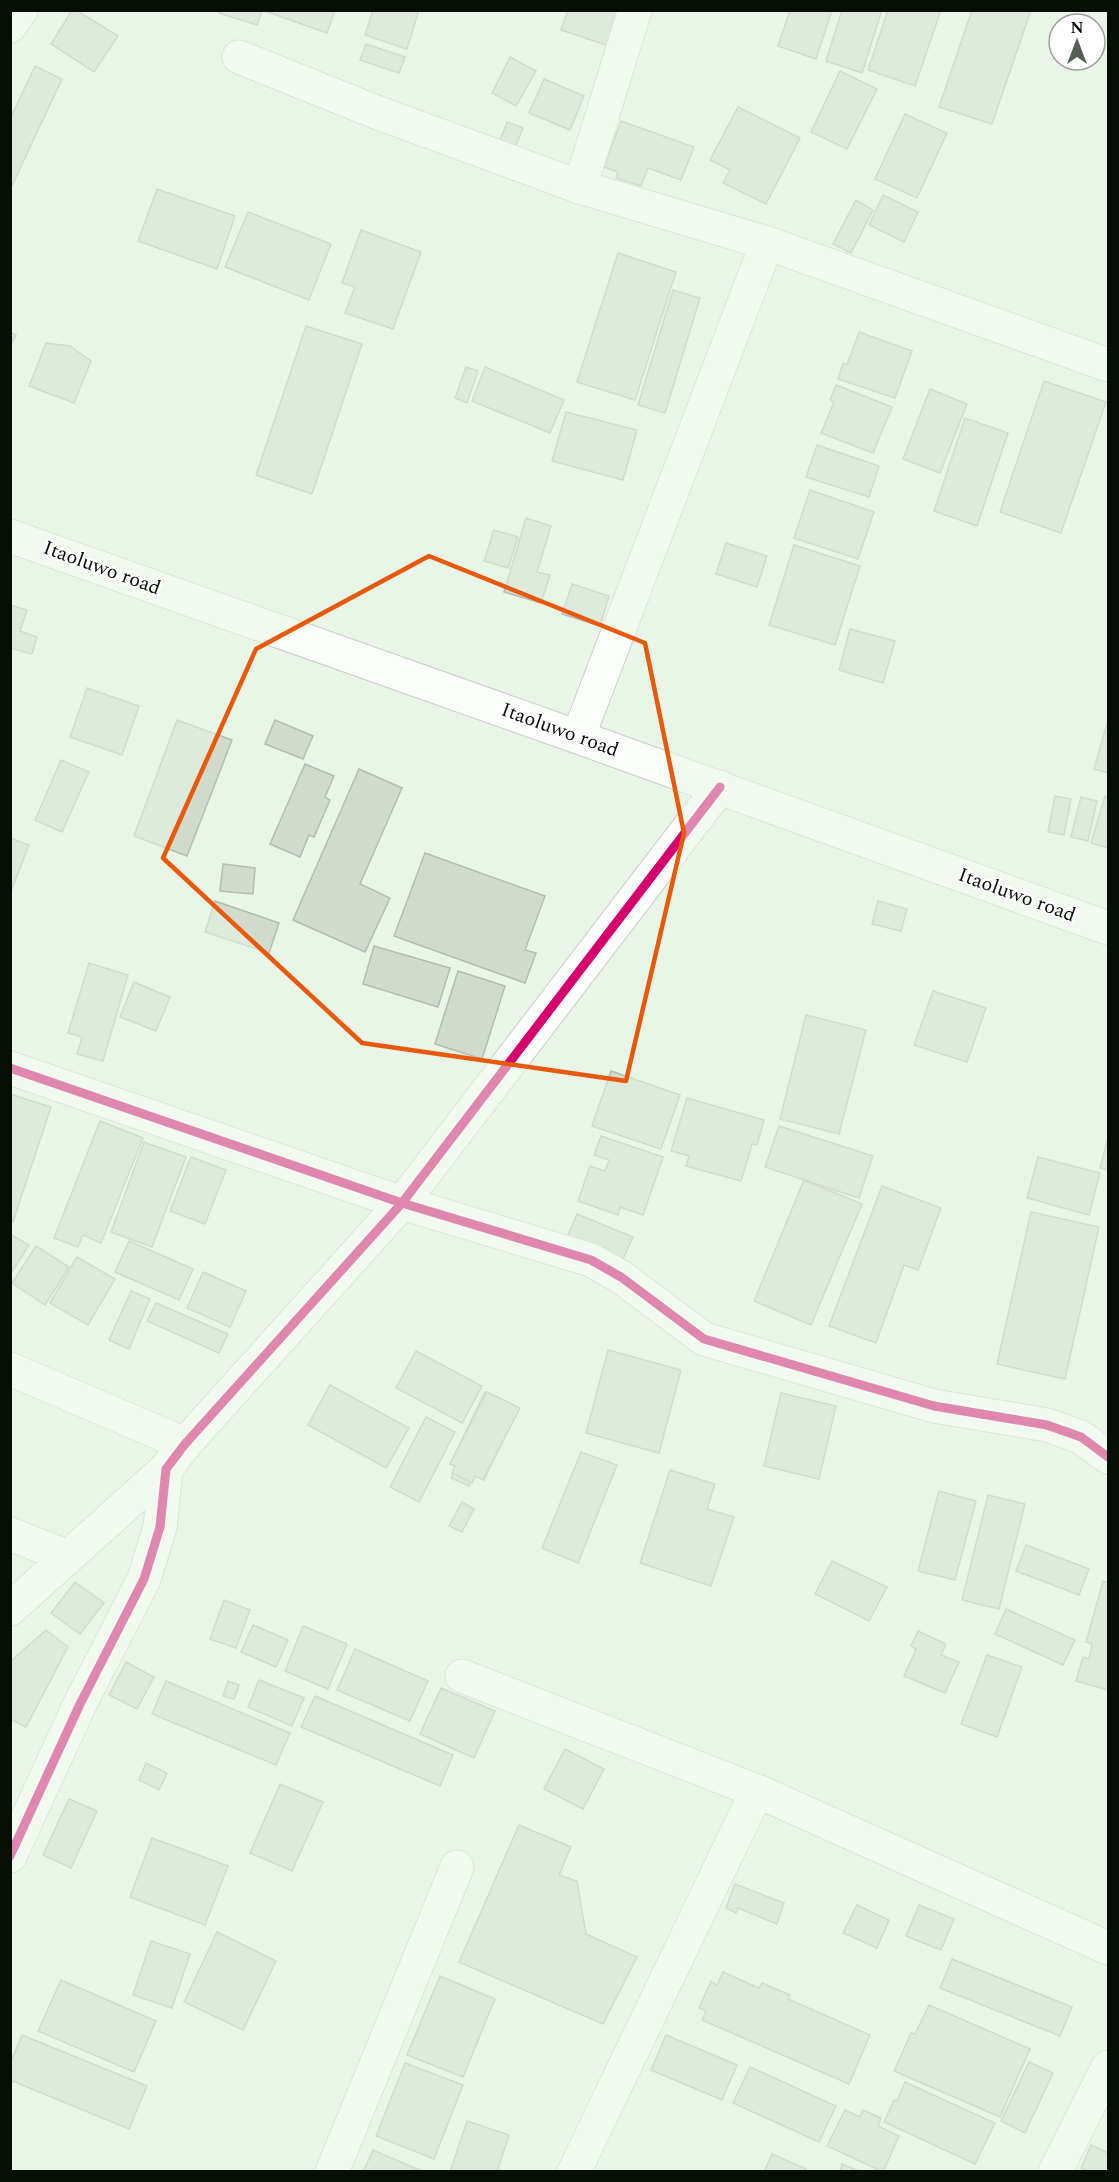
<svg xmlns="http://www.w3.org/2000/svg" width="1119" height="2182" font-family="Spectral,serif">
<rect width="100%" height="100%" fill="#e9f5e7"/>
<g fill="#d0dbce" stroke="#b4bdb2" stroke-width="1.5">
<polygon points="72,10 76,10 118,36 94,72 51,44"/>
<polygon points="220,10 262,10 257,25 219,13"/>
<polygon points="262,10 335,10 327,33"/>
<polygon points="373,10 419,10 407,49 365,35"/>
<polygon points="568,10 621,10 609,46 561,30"/>
<polygon points="790,10 832,10 816,59 778,46"/>
<polygon points="842,10 882,10 862,73 826,61"/>
<polygon points="888,10 941,10 915,86 868,70"/>
<polygon points="972,10 1031,10 992,124 939,107"/>
<polygon points="366,44 405,57 399,73 360,60"/>
<polygon points="510,57 536,71 516,106 492,93"/>
<polygon points="35,66 62,79 10,190 10,119"/>
<polygon points="840,71 877,89 847,149 811,132"/>
<polygon points="544,79 584,96 570,130 529,113"/>
<polygon points="738,107 800,138 766,204 723,183 730,170 710,160"/>
<polygon points="905,114 947,133 917,198 875,179"/>
<polygon points="621,121 694,147 681,180 648,168 641,186 616,178 618,172 604,167"/>
<polygon points="507,122 523,128 513,154 497,148"/>
<polygon points="157,189 235,216 217,269 138,241"/>
<polygon points="883,195 918,212 904,242 869,225"/>
<polygon points="856,200 873,210 851,253 833,244"/>
<polygon points="248,212 331,244 309,300 225,267"/>
<polygon points="361,230 421,252 393,329 345,313 355,287 342,283"/>
<polygon points="618,253 676,272 635,400 577,382"/>
<polygon points="673,290 700,298 665,413 638,405"/>
<polygon points="306,326 362,344 312,494 256,475"/>
<polygon points="10,332 16,335 10,347"/>
<polygon points="859,332 912,351 895,398 838,379 843,363 847,365"/>
<polygon points="46,343 70,346 91,361 74,403 29,386"/>
<polygon points="466,367 478,371 467,403 455,398"/>
<polygon points="485,367 564,400 550,433 472,401"/>
<polygon points="1044,381 1106,402 1061,533 1000,512"/>
<polygon points="836,385 892,407 873,453 821,433 834,402 830,400"/>
<polygon points="930,389 967,404 940,473 903,459"/>
<polygon points="566,412 637,430 623,480 552,461"/>
<polygon points="965,418 1008,433 977,526 934,511"/>
<polygon points="817,445 879,466 869,497 806,477"/>
<polygon points="810,490 874,512 858,559 794,538"/>
<polygon points="526,518 551,526 537,572 550,575 541,603 504,592"/>
<polygon points="494,530 518,537 508,568 484,561"/>
<polygon points="726,543 767,556 757,587 716,574"/>
<polygon points="794,545 860,566 835,645 769,625"/>
<polygon points="572,584 609,596 600,626 562,614"/>
<polygon points="10,605 27,610 20,631 37,637 32,654 10,648"/>
<polygon points="850,629 895,641 883,683 839,670"/>
<polygon points="87,688 139,706 122,755 70,737"/>
<polygon points="177,720 232,740 187,856 134,836"/>
<polygon points="275,720 313,736 303,759 265,744"/>
<polygon points="1108,720 1108,773 1094,769"/>
<polygon points="61,760 89,772 62,832 35,820"/>
<polygon points="305,764 334,776 325,797 330,800 314,837 309,835 300,857 270,844"/>
<polygon points="359,769 402,788 360,884 390,898 365,952 293,920"/>
<polygon points="1055,796 1071,799 1064,835 1048,832"/>
<polygon points="1105,796 1108,797 1108,848 1091,843"/>
<polygon points="1081,797 1097,801 1088,841 1071,837"/>
<polygon points="10,838 29,845 10,894"/>
<polygon points="425,853 545,896 525,950 536,953 525,983 394,936"/>
<polygon points="223,864 255,868 253,894 220,891"/>
<polygon points="215,901 279,923 269,953 205,932"/>
<polygon points="878,901 907,909 901,931 872,924"/>
<polygon points="374,946 450,968 438,1007 363,984"/>
<polygon points="89,963 128,975 103,1061 77,1054 82,1037 68,1033"/>
<polygon points="458,971 505,986 482,1059 435,1044"/>
<polygon points="134,982 170,997 156,1031 120,1017"/>
<polygon points="933,991 986,1008 967,1062 914,1045"/>
<polygon points="806,1015 866,1030 839,1134 780,1119"/>
<polygon points="611,1071 680,1095 661,1149 592,1126"/>
<polygon points="10,1094 51,1107 13,1222 10,1222"/>
<polygon points="687,1098 764,1120 757,1145 752,1144 741,1181 686,1166 689,1156 671,1151"/>
<polygon points="100,1121 143,1138 101,1243 83,1235 78,1247 54,1238"/>
<polygon points="779,1126 873,1156 859,1198 765,1167"/>
<polygon points="601,1136 663,1157 643,1215 620,1207 618,1215 578,1201 590,1166 605,1171 609,1160 594,1155"/>
<polygon points="1108,1138 1108,1170 1100,1168"/>
<polygon points="144,1142 186,1157 152,1247 111,1232"/>
<polygon points="191,1157 226,1170 205,1224 170,1211"/>
<polygon points="1038,1157 1100,1173 1089,1215 1027,1198"/>
<polygon points="804,1180 862,1204 811,1325 754,1301"/>
<polygon points="882,1186 941,1208 918,1270 904,1265 876,1343 829,1326"/>
<polygon points="1031,1212 1099,1227 1065,1379 997,1364"/>
<polygon points="577,1214 633,1237 622,1261 567,1237"/>
<polygon points="10,1234 29,1245 10,1275"/>
<polygon points="129,1241 193,1269 179,1300 115,1272"/>
<polygon points="36,1246 69,1267 45,1305 12,1283"/>
<polygon points="77,1257 115,1279 88,1325 50,1303"/>
<polygon points="203,1272 246,1291 230,1327 187,1308"/>
<polygon points="131,1291 150,1299 129,1349 109,1340"/>
<polygon points="156,1303 228,1334 219,1353 147,1321"/>
<polygon points="608,1350 681,1370 659,1453 586,1433"/>
<polygon points="416,1351 482,1386 462,1423 396,1388"/>
<polygon points="330,1385 409,1428 386,1468 308,1425"/>
<polygon points="485,1392 519,1408 484,1480 475,1475 469,1486 451,1478 456,1466 450,1464"/>
<polygon points="487,1392 520,1408 483,1480 475,1476 472,1483 452,1473 455,1466 450,1464"/>
<polygon points="781,1393 836,1406 819,1479 764,1466"/>
<polygon points="426,1417 455,1432 419,1502 390,1487"/>
<polygon points="581,1452 617,1465 578,1563 542,1548"/>
<polygon points="670,1470 715,1484 707,1509 734,1517 711,1586 640,1563"/>
<polygon points="939,1491 976,1501 955,1580 918,1571"/>
<polygon points="988,1495 1025,1504 999,1609 962,1600"/>
<polygon points="462,1502 474,1509 462,1532 449,1526"/>
<polygon points="1026,1545 1089,1569 1079,1595 1016,1571"/>
<polygon points="832,1561 887,1587 869,1621 815,1594"/>
<polygon points="1103,1581 1108,1583 1108,1690 1076,1681 1083,1657 1089,1659 1092,1644 1086,1642"/>
<polygon points="75,1582 104,1603 80,1634 51,1613"/>
<polygon points="224,1600 250,1610 236,1648 210,1639"/>
<polygon points="1006,1609 1075,1640 1063,1665 995,1634"/>
<polygon points="253,1625 288,1640 276,1667 241,1652"/>
<polygon points="303,1626 347,1644 328,1689 285,1671"/>
<polygon points="46,1630 68,1647 26,1727 10,1719 10,1662"/>
<polygon points="918,1631 946,1644 941,1655 959,1662 945,1693 904,1676 916,1649 911,1646"/>
<polygon points="355,1649 428,1681 410,1721 337,1690"/>
<polygon points="987,1655 1022,1667 997,1737 961,1724"/>
<polygon points="126,1662 154,1677 137,1709 109,1695"/>
<polygon points="259,1680 304,1698 292,1726 248,1707"/>
<polygon points="166,1681 290,1733 276,1765 152,1714"/>
<polygon points="228,1681 239,1685 234,1699 223,1696"/>
<polygon points="441,1688 495,1711 474,1758 420,1734"/>
<polygon points="315,1696 453,1755 440,1786 301,1727"/>
<polygon points="565,1749 604,1769 583,1809 544,1789"/>
<polygon points="146,1763 167,1773 159,1790 139,1780"/>
<polygon points="280,1784 323,1802 292,1871 250,1853"/>
<polygon points="69,1799 97,1811 71,1868 43,1855"/>
<polygon points="519,1825 571,1847 559,1875 577,1881 586,1934 637,1957 603,2024 459,1962"/>
<polygon points="152,1838 228,1866 205,1925 130,1897"/>
<polygon points="735,1884 784,1903 777,1924 738,1908 736,1913 726,1908"/>
<polygon points="857,1905 889,1920 877,1948 843,1933"/>
<polygon points="919,1905 954,1919 941,1950 906,1936"/>
<polygon points="217,1932 276,1961 243,2030 184,2002"/>
<polygon points="151,1941 190,1954 172,2008 133,1995"/>
<polygon points="952,1959 1072,2007 1060,2036 940,1988"/>
<polygon points="723,1972 759,1988 762,1983 790,1995 788,1999 870,2035 849,2084 702,2020 706,2011 699,2008 711,1981 717,1985"/>
<polygon points="440,1976 495,1999 463,2077 407,2055"/>
<polygon points="61,1980 156,2021 134,2072 38,2031"/>
<polygon points="929,2005 1030,2049 1000,2117 894,2071 911,2033 915,2034"/>
<polygon points="22,2035 147,2086 129,2129 10,2080 10,2064"/>
<polygon points="666,2035 737,2065 722,2100 651,2070"/>
<polygon points="1029,2062 1053,2073 1025,2133 1001,2121"/>
<polygon points="405,2063 463,2085 434,2159 376,2136"/>
<polygon points="750,2067 836,2106 819,2142 733,2103"/>
<polygon points="905,2082 995,2123 975,2164 884,2122 894,2100 897,2101"/>
<polygon points="845,2110 860,2117 863,2110 881,2118 878,2126 899,2136 883,2172 827,2146"/>
<polygon points="467,2121 509,2135 497,2172 450,2172"/>
<polygon points="1091,2145 1108,2153 1108,2172 1090,2172 1081,2168"/>
<polygon points="373,2150 424,2172 363,2172"/>
<polygon points="772,2154 806,2169 805,2172 764,2172"/>
<polygon points="842,2164 861,2172 840,2172"/>
</g>
<g fill="none" stroke-linecap="round" stroke-linejoin="round">
<g stroke="#c8d1c6" stroke-width="35">
<g id="street">
<polyline points="10,26 21,10"/>
<polyline points="239,57 376,112 580,187 767,243 1108,365"/>
<polyline points="580,187 635,10"/>
<polyline points="578,737 767,243"/>
<polyline points="10,1068 402,1203 591,1260 621,1277 704,1339 934,1406 1047,1425 1081,1437 1108,1457"/>
<polyline points="10,1369 185,1444"/>
<polyline points="10,1534 68,1557"/>
<polyline points="10,1609 166,1469"/>
<polyline points="462,1676 757,1791"/>
<polyline points="10,1856 80,1704 144,1579 160,1527 166,1469 185,1444 402,1203 720,787"/>
<polyline points="332,2172 457,1867"/>
<polyline points="574,2172 757,1791 1108,1948"/>
<polyline points="1055,2172 1108,2067"/>
</g>
</g>
<g stroke="#c8d1c6" stroke-width="35">
<polyline id="secondary" points="10,536 578,737 1108,928"/>
</g>
<use href="#street" stroke="#fcfefb" stroke-width="33"/>
<use href="#secondary" stroke="#fcfefb" stroke-width="33"/>
<g stroke="#fff" stroke-width="13">
<g id="cycleway">
<polyline points="10,1068 402,1203 591,1260 621,1277 704,1339 934,1406 1047,1425 1081,1437 1108,1457"/>
<polyline points="10,1856 80,1704 144,1579 160,1527 166,1469 185,1444 402,1203 720,787"/>
</g>
</g>
<use href="#cycleway" stroke="#d6006c" stroke-width="9"/>
</g>
<path d="M0 0H1119V2182H0ZM429,556L645,643L684,833L626,1081L362,1043L163,858L256,649Z" fill="#e9f5e7" fill-opacity=".55" fill-rule="evenodd"/>
<path fill="none" stroke="#e8590c" stroke-width="4.5" stroke-linejoin="round" d="M429,556L645,643L684,833L626,1081L362,1043L163,858L256,649Z"/>
<g text-anchor="middle" dominant-baseline="central" stroke-width="4.5" stroke-linejoin="round" paint-order="stroke">
<g font-size="20" fill="#070e06" stroke="#fff">
<text transform="translate(102 568) rotate(20)">Itaoluwo road</text>
<text transform="translate(560 730) rotate(20)">Itaoluwo road</text>
<text transform="translate(1017 895) rotate(20)">Itaoluwo road</text>
</g>
</g>
<rect width="1119" height="2182" fill="none" stroke="#070e06" stroke-width="24"/>
<g transform="translate(1077 42)"><circle r="28" fill="#ffffff" stroke="#9c9f9b" stroke-width="1.5"/>
<path d="M0-4.5L10 22L0 15L-10 22Z" fill="#565f55"/>
<text y="-9" font-size="16" font-weight="bold" text-anchor="middle" fill="#070e06">N</text>
</g>
</svg>
